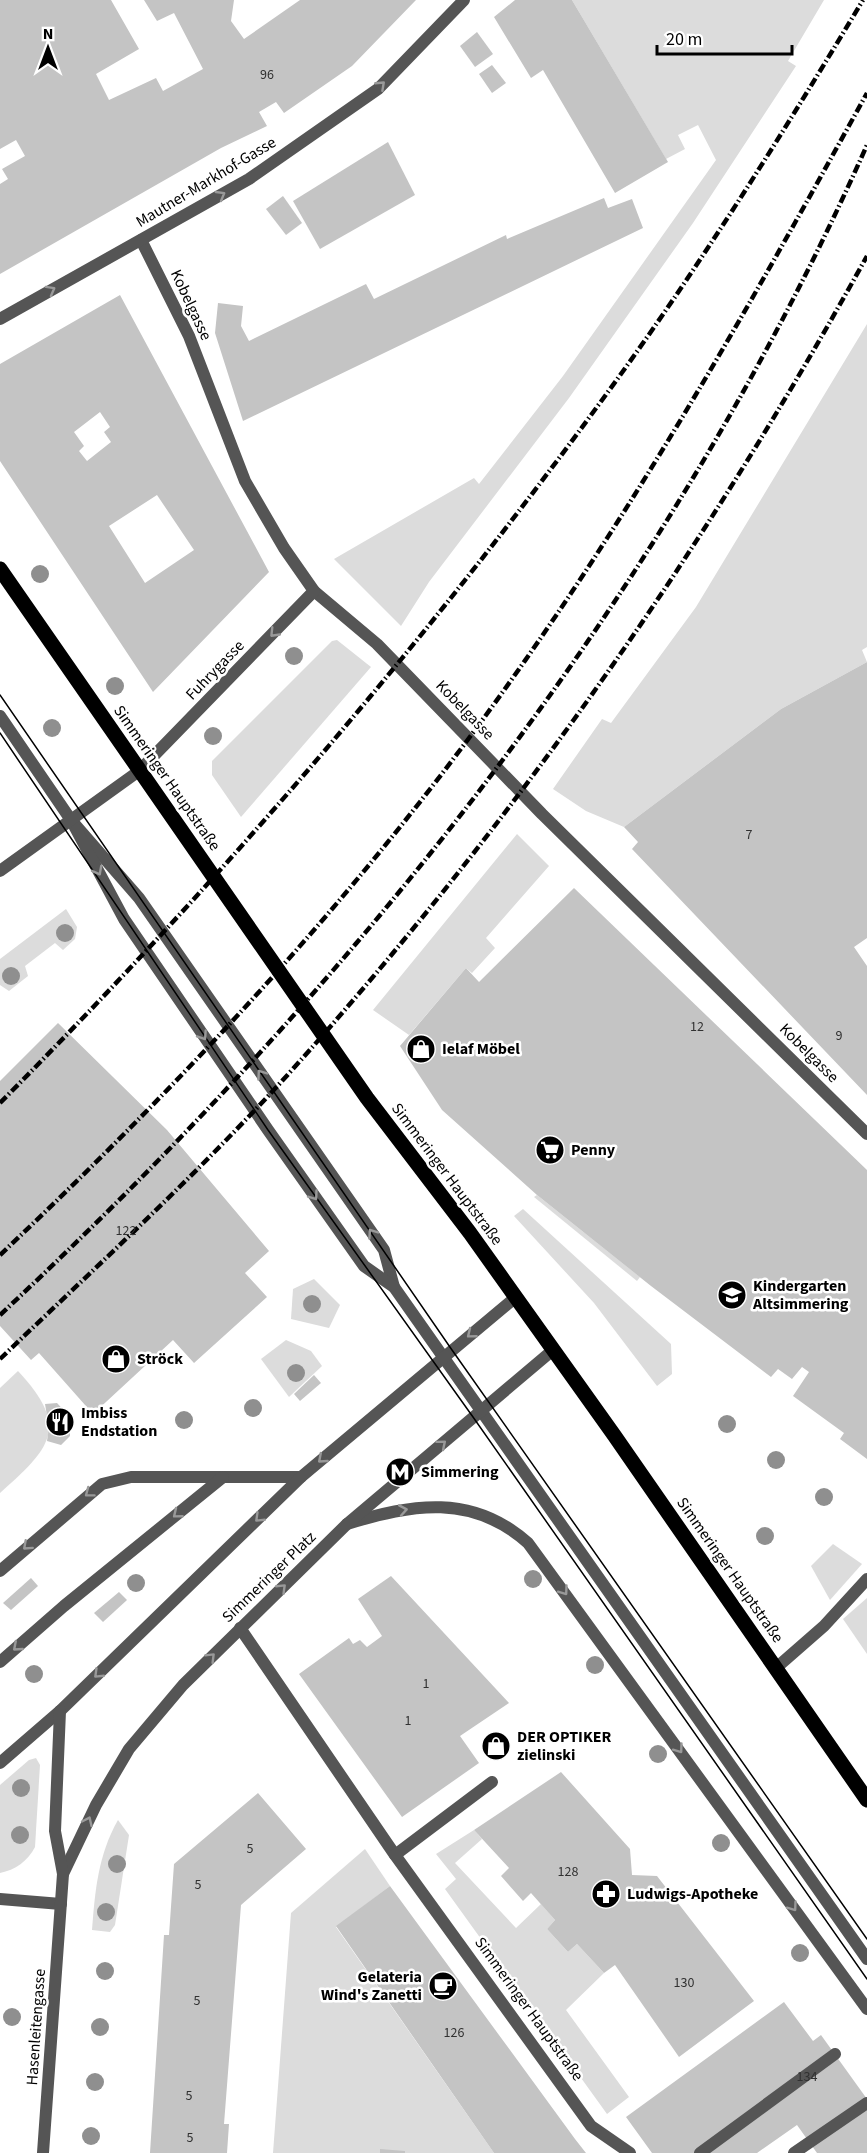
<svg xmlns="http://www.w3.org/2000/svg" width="867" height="2153" font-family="'Source Sans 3',sans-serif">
<rect width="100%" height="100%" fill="#fff"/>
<g fill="#dcdcdc">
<polygon points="572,0 824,0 788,61 796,66 693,223 569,398 429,582 401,626 334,559 474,478 479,484 563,376 716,160 698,125 678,135 685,149 666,159"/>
<polygon points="867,324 867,647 862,650 867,662 781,709 624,827 586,811 553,789 602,719 611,723 696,607"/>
<polygon points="337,640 371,667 241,817 212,775 212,761 332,641"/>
<polygon points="517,834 549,866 486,938 495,948 472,973 466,968 409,1035 373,1010"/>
<polygon points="66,909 77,927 75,939 63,950 55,943 25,966 28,976 9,991 0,985 0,959"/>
<polygon points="537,1195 640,1277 637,1281 534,1197"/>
<polygon points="523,1209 671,1344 672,1374 657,1386 594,1303 514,1216"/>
<polygon points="314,1279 340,1305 329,1328 291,1319 293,1289"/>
<polygon points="286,1340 311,1351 322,1366 289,1397 261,1359"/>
<path d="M18,1371C71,1428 50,1448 0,1493V1388Z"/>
<polygon points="833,1544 862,1564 830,1600 811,1566"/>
<polygon points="867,1598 867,1654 843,1619"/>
<path d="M36,1758L40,1765L35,1847C28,1861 15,1870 0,1873V1785L29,1760Z"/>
<path d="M118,1820L129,1835L115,1925L110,1932L92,1930C95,1891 98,1855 118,1820Z"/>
<polygon points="474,1830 482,1839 455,1863 516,1928 541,1904 555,1920 547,1929 568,1952 577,1944 604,1973 566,2010 629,2097 607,2114 445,1889 456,1879 436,1854"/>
<polygon points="365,1849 390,1886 336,1927 494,2153 273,2153 291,1913"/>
</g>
<g fill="#c4c4c4" fill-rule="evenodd">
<polygon points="0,0 111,0 139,49 96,74 109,100 156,78 163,91 203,69 174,13 157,21 144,0 234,0 231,21 244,39 300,0 416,0 352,66 284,113 276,102 259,112 267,126 221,148 0,274 0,184 8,179 2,169 25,156 16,140 0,149"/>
<polygon points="515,0 572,0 668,162 615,193 543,70 531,78 494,17"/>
<polygon points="477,32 493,54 475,67 460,46"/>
<polygon points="492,65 506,83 492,93 479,74"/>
<polygon points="388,142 415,195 320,249 293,201"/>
<polygon points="283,196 302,223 286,235 266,209"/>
<polygon points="604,198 608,208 632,199 643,228 243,421 215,333 218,303 243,306 241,326 249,341 366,284 374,299 506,235 507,239"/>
<path d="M120,295L269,572L153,692L0,461V364ZM100,412L110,427L104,432L111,442L87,461L79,451L84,446L74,432ZM157,495L194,550L145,583L109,526Z"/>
<polygon points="867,662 867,938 854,947 867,966 867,1095 632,849 638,842 624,827 781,709"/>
<polygon points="574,888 867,1170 867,1459 840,1439 844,1433 793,1396 809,1372 802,1367 792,1379 778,1369 771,1377 651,1286 537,1195 442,1110 400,1046 466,968 479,982"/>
<polygon points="58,1023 167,1130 269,1251 245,1273 267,1297 194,1363 173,1340 93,1414 39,1353 31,1360 0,1326 0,1081"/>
<polygon points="314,1375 321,1383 300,1401 294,1394"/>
<polygon points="57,1403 70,1417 70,1436 61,1445 47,1441 49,1427 45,1404"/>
<polygon points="391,1576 509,1703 460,1736 479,1763 402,1817 299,1674 349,1638 353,1644 360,1640 367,1647 382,1636 358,1599"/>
<polygon points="31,1578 38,1586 11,1610 3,1603"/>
<polygon points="119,1592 127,1600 103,1622 94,1613"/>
<polygon points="561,1772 630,1849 632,1875 657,1876 754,2001 679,2057 615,1965 604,1973 577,1944 568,1952 547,1929 555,1920 531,1893 523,1901 501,1876 509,1868 474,1830"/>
<polygon points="258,1793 306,1849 241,1905 224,2124 229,2124 227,2153 150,2153 164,1935 169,1935 174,1864"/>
<polygon points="390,1886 575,2139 586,2153 494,2153 336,1926"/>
<polygon points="784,2002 813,2041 821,2035 867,2099 867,2153 817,2153 797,2125 757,2153 652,2153 626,2117"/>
<polygon points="380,2149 405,2151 405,2153 380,2153"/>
</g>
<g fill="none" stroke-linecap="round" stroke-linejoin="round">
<g stroke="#555" stroke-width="12">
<polyline points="0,716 71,820 139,898 384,1250 394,1287"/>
<polyline points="71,820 124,919 268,1130 364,1266 394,1287 867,1959"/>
<polyline points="0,871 139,771"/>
<path d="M347,1524C412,1504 472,1493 528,1543L867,2009"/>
<polyline points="0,1571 102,1484 131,1477 301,1477"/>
<polyline points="240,1628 395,1855 591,2126 630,2153"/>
<polyline points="0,1662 64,1606 223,1477"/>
<polyline points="776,1668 824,1626 867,1579"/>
<polyline points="395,1855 492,1782"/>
<polyline points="700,2153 835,2054"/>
<polyline points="794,2153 867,2103"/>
</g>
<g stroke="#555" stroke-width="12">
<polyline points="141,240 189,336 245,481 284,548 314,591 377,644 542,814 867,1134"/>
<polyline points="0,319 249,179 378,89 464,0"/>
<polyline points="139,771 314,591"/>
<polyline points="0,1763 60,1711 301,1477 516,1297"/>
<polyline points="63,1874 96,1805 129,1749 183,1685 347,1524 553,1350"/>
<polyline points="0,1899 61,1904"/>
<polyline points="43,2153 63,1874 55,1831 60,1711"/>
</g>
<polyline stroke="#000" stroke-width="15" points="0,569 367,1098 470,1233 614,1435 867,1800"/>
<g stroke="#000" stroke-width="1.5">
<polyline points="0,695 452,1350 867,1939"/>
<polyline points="0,733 268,1130 473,1417 867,1979"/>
</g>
<g stroke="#000" stroke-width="4.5" stroke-dasharray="9 3 1.5 3" stroke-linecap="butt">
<path d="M0,1103C219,882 422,647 605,396C698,269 782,135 863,0"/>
<path d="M0,1255C164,1100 317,938 454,758C612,550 741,322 867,93"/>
<path d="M0,1315C357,982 668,593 867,145"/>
<path d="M0,1359C99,1264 200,1172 292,1070C515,821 706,548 867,256"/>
</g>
</g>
<g fill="#8f8f8f">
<circle cx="40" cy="574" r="9"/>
<circle cx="294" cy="656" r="9"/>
<circle cx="115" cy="686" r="9"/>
<circle cx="52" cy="728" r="9"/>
<circle cx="213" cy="736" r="9"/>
<circle cx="65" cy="933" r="9"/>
<circle cx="11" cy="976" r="9"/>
<circle cx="312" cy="1304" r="9"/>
<circle cx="296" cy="1373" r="9"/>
<circle cx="253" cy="1408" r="9"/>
<circle cx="184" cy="1420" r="9"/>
<circle cx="727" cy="1424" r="9"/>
<circle cx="776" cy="1460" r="9"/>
<circle cx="824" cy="1497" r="9"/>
<circle cx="765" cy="1536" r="9"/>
<circle cx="533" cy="1579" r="9"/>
<circle cx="136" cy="1583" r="9"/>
<circle cx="595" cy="1665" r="9"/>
<circle cx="34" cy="1674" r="9"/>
<circle cx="658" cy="1754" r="9"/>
<circle cx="21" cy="1788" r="9"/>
<circle cx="20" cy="1835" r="9"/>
<circle cx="721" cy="1843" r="9"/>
<circle cx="117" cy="1864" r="9"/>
<circle cx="106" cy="1912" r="9"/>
<circle cx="800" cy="1953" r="9"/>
<circle cx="105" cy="1971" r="9"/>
<circle cx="12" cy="2017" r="9"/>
<circle cx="100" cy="2027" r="9"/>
<circle cx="95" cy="2082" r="9"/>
<circle cx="91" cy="2136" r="9"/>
</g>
<defs><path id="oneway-chevron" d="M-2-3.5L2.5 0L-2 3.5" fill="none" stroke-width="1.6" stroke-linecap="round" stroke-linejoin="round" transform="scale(1.5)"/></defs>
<g stroke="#999">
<use href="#oneway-chevron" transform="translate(381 85) rotate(-43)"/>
<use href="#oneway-chevron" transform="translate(221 195) rotate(-30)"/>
<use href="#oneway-chevron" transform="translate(51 290) rotate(-29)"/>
<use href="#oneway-chevron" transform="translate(274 633) rotate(134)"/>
<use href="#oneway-chevron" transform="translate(98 871) rotate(62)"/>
<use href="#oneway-chevron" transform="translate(203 1036) rotate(56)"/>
<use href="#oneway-chevron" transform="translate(261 1074) rotate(-125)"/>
<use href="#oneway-chevron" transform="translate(314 1196) rotate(54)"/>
<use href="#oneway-chevron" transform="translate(372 1233) rotate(-125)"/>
<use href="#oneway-chevron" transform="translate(471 1334) rotate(141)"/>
<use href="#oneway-chevron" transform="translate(442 1444) rotate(-40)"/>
<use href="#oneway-chevron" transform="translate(322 1459) rotate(139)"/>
<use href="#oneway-chevron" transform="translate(89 1493) rotate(143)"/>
<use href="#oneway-chevron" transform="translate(403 1510) rotate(-10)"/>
<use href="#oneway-chevron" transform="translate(177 1514) rotate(141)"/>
<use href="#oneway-chevron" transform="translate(259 1518) rotate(136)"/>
<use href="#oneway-chevron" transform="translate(27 1546) rotate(138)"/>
<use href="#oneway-chevron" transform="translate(282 1588) rotate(-44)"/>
<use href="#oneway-chevron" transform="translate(564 1591) rotate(54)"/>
<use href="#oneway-chevron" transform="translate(17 1647) rotate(139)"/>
<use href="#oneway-chevron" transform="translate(211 1657) rotate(-45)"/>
<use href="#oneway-chevron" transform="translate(98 1674) rotate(136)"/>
<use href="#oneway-chevron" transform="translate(679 1749) rotate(54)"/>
<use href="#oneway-chevron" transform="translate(88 1821) rotate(-65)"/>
<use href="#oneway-chevron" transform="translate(793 1907) rotate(54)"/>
</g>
<defs>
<g id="shop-disc" transform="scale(1.5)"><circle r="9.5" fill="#000" stroke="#fff"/><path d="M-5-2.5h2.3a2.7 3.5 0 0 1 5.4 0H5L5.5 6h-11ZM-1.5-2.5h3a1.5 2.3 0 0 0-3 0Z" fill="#fff"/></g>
<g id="supermarket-disc" transform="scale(1.5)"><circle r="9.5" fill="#000" stroke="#fff"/><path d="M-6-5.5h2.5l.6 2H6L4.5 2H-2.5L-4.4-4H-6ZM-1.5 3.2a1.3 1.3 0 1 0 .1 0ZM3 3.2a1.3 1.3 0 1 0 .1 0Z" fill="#fff"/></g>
<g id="school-disc" transform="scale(1.5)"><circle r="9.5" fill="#000" stroke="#fff"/><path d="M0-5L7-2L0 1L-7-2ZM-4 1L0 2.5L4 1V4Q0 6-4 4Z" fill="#fff"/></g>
<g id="restaurant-disc" transform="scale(1.5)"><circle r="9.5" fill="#000" stroke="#fff"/><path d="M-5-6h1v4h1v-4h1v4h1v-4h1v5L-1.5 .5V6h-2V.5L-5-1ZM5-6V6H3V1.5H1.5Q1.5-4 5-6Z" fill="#fff"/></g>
<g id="metro-disc" transform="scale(1.5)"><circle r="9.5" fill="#000" stroke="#fff"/><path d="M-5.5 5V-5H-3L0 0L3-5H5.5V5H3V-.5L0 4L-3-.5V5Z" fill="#fff"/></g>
<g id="pharmacy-disc" transform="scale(1.5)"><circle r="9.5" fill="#000" stroke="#fff"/><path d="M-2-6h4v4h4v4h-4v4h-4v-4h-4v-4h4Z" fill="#fff"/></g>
<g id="cafe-disc" transform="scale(1.5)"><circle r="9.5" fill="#000" stroke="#fff"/><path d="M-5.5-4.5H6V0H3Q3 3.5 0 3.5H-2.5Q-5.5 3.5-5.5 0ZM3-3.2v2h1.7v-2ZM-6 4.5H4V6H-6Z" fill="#fff"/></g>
</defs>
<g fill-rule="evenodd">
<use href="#shop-disc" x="421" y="1049"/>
<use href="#supermarket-disc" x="550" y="1150"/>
<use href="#school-disc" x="732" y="1295"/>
<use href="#shop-disc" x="116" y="1359"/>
<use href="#restaurant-disc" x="60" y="1422"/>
<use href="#metro-disc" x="400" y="1472"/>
<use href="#shop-disc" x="496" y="1746"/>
<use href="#pharmacy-disc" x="606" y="1894"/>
<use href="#cafe-disc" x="443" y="1986"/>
</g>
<g text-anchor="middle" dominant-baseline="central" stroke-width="5" stroke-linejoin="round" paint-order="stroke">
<g font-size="14" fill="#313131">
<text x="267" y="75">96</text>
<text x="749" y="835">7</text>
<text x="697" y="1027">12</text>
<text x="839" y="1036">9</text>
<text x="126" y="1231">122</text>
<text x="426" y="1684">1</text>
<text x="408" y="1721">1</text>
<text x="250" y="1849">5</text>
<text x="568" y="1872">128</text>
<text x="198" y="1885">5</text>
<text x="684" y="1983">130</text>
<text x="197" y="2001">5</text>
<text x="454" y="2033">126</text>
<text x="807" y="2077">134</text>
<text x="189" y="2096">5</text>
<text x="190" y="2138">5</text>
</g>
<g font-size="16" fill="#000" stroke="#fff">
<text transform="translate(206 182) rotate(-31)">Mautner-Markhof-Gasse</text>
<text transform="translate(191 305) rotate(65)">Kobelgasse</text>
<text transform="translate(215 670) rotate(-46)">Fuhrygasse</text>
<text transform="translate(465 710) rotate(46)">Kobelgasse</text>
<text transform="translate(167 778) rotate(55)">Simmeringer Hauptstraße</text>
<text transform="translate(809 1053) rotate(45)">Kobelgasse</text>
<text transform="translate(447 1174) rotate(53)">Simmeringer Hauptstraße</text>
<text transform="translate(730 1570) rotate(55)">Simmeringer Hauptstraße</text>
<text transform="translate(269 1577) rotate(-44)">Simmeringer Platz</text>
<text transform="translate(529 2009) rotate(54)">Simmeringer Hauptstraße</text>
<text transform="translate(36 2027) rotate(-86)">Hasenleitengasse</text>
</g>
<g font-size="16" font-weight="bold" fill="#000" stroke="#fff" text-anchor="start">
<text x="442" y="1049">Ielaf Möbel</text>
<text x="571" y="1150">Penny</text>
<text x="753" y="1286">Kindergarten<tspan x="753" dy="18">Altsimmering</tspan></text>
<text x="137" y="1359">Ströck</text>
<text x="81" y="1413">Imbiss<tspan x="81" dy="18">Endstation</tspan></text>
<text x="421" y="1472">Simmering</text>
<text x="517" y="1737">DER OPTIKER<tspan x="517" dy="18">zielinski</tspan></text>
<text x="627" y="1894">Ludwigs-Apotheke</text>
<text x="422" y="1977" text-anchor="end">Gelateria<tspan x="422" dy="18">Wind's Zanetti</tspan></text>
</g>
</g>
<g transform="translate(48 48)" stroke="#ffffff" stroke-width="4.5" paint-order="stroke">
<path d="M0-4.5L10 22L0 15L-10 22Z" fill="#000000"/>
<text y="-9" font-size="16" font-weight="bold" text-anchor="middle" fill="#000000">N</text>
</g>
<path d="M657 45v9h135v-9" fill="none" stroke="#000000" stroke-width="3"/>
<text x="666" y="45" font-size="18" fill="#000000" stroke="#ffffff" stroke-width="4.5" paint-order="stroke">20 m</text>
</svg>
